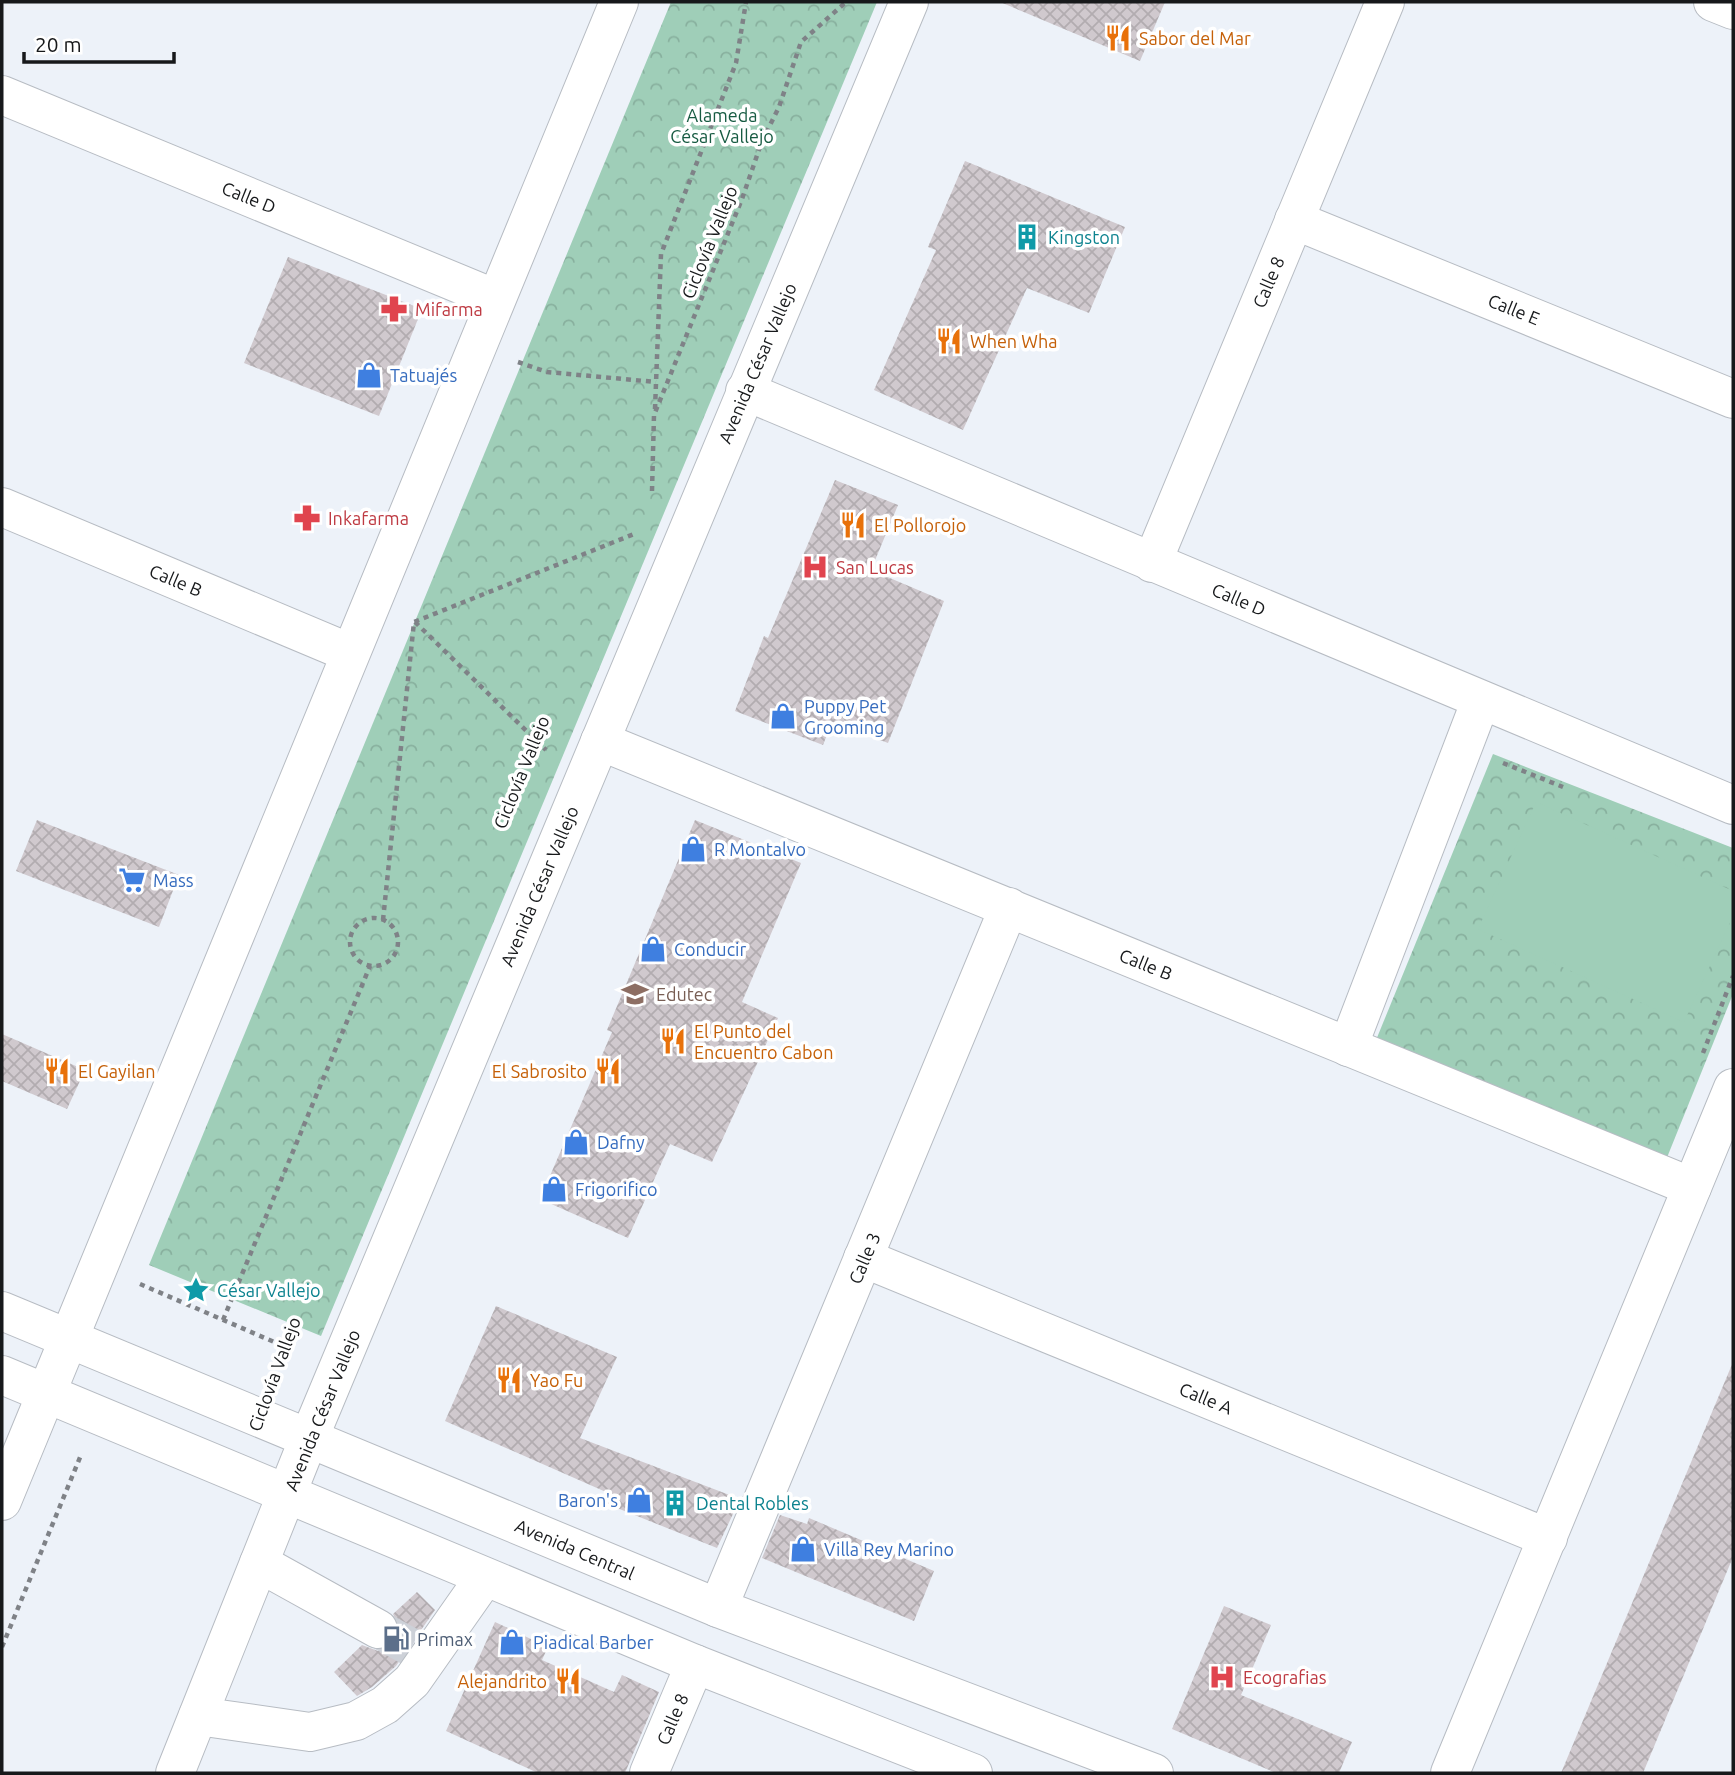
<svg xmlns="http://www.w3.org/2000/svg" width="1735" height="1775" font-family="Ubuntu,sans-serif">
<defs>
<pattern id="park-crowns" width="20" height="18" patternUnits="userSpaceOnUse" patternTransform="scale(1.75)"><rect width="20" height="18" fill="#9fceb8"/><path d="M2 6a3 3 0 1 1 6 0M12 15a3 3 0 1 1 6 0" fill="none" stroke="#88b09e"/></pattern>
<pattern id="building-cross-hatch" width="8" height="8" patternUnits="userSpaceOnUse" patternTransform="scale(1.75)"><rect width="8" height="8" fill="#d0c9ce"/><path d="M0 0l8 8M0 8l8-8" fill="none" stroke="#b2acb0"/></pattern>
</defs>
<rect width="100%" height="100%" fill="#edf2f9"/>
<g fill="url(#park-crowns)">
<polygon points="671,2 877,2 321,1336 149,1265"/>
<polygon points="1493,754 1733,848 1733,994 1666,1160 1374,1045"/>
</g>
<polygon fill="#9fceb8" points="1536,802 1733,891 1733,916 1684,1022 1478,929"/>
<g fill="url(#building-cross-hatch)">
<polygon points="1000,2 1165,2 1140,61"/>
<polygon points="965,161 1125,227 1089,313 1027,288 963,430 874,390 936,250 928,247"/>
<polygon points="288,257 422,309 379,416 244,363"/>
<polygon points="835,480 898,505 871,570 944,601 888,743 832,722 823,745 735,711 764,636 768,638"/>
<polygon points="37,820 179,875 159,927 16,871"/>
<polygon points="695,820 801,863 742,1002 778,1018 712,1162 670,1144 628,1238 540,1199 612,1032 607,1030"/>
<polygon points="2,1034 85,1070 67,1109 2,1081"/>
<polygon points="496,1306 617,1357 580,1438 740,1499 717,1548 602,1502 606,1492 445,1421"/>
<polygon points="1733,1362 1733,1557 1643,1773 1561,1773"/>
<polygon points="780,1515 807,1524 809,1518 934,1571 914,1621 762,1558"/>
<polygon points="417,1592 435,1610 396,1666 372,1687 357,1696 334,1672 362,1645 378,1651 390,1647 397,1640 400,1629 393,1614"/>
<polygon points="1224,1606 1271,1625 1241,1695 1352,1742 1339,1773 1276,1773 1172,1729"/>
<polygon points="495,1622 548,1647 542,1660 614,1692 622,1675 659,1692 625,1773 538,1773 446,1731"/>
</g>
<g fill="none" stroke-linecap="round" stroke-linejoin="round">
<polyline stroke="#cdd1d8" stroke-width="38" stroke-dasharray="38 19" stroke-linecap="butt" points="378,1629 414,1649"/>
<g stroke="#b7bcc3" stroke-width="40">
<g id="minor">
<polyline points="1713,2 1733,10"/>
<polyline points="2,95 496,299"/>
<polyline points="1294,220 1733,399"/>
<polyline points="745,391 1733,805"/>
<polyline points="2,507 350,653"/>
<polyline points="1152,563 1385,2"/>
<polyline points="600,741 1692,1187"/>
<polyline points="1348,1047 1481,700"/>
<polyline points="863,1258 1548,1538"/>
<polyline points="2,1311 718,1608 1154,1773"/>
<polyline points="2,1375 695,1664 973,1773"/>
<polyline points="259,1563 378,1629"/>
<polyline points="718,1608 1009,907"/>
<polyline points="198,1716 310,1732 356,1721 385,1705 412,1681 485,1577"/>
<polyline points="649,1773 695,1664"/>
<polyline points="1450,1773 1733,1088"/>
</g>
</g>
<g stroke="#b7bcc3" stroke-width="40">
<g id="major">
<polyline points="2,1501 619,2"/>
<polyline points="175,1773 309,1438 909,2"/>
</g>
</g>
<g stroke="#7f8287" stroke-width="4.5" stroke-dasharray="5 5" stroke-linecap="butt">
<polyline points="518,362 547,372 656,382"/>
<polyline points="655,409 661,254 736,63 746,2"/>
<polyline points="652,491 654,415 742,199 762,141 779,107 801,42 846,2"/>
<polyline points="415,622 546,750"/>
<polyline points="1503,763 1563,787"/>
<circle cx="374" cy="942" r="24"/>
<polyline points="383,920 414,622 634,534"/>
<polyline points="1703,1053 1733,976"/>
<polyline points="140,1284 295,1351"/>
<polyline points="223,1320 370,966"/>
<polyline points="2,1647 81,1455"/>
</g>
<use href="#minor" stroke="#fff" stroke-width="38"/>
<use href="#major" stroke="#fff" stroke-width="38"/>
</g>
<defs>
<g id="restaurant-bare" transform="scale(2.1)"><path d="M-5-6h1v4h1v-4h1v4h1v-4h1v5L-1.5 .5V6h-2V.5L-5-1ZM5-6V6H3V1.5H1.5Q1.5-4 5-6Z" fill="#e8710a" stroke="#fff" stroke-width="2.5" paint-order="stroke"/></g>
<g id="building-bare" transform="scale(2.1)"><path d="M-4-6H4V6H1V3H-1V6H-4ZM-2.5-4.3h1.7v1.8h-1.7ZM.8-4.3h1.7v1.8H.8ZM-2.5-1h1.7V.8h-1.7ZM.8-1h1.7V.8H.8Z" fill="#0f9aa8" stroke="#fff" stroke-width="2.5" paint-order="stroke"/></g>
<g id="pharmacy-bare" transform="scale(2.1)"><path d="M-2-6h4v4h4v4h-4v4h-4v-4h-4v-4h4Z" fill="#e0444e" stroke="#fff" stroke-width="2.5" paint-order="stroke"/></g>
<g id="shop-bare" transform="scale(2.1)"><path d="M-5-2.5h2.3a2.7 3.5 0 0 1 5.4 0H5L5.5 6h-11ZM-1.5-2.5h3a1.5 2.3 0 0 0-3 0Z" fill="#3f7fe0" stroke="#fff" stroke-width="2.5" paint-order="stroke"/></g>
<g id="hospital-bare" transform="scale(2.1)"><path d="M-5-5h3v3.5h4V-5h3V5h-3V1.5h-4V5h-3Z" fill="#e0444e" stroke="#fff" stroke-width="2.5" paint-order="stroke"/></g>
<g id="supermarket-bare" transform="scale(2.1)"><path d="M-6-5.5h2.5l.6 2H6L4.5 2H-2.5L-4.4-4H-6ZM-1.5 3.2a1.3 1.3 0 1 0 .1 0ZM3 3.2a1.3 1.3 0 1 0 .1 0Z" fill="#3f7fe0" stroke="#fff" stroke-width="2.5" paint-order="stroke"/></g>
<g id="university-bare" transform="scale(2.1)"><path d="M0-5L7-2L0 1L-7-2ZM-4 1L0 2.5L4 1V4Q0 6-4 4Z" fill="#8d6e63" stroke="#fff" stroke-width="2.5" paint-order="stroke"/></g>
<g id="sight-bare" transform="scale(2.1)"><path d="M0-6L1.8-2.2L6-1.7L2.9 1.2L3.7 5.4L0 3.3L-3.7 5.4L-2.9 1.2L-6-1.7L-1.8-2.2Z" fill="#0f9aa8" stroke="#fff" stroke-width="2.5" paint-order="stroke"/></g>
<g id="fuel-bare" transform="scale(2.1)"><path d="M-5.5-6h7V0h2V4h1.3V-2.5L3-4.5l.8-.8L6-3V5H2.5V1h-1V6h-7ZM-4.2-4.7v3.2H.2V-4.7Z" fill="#5c6f8a" stroke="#fff" stroke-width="2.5" paint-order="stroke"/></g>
</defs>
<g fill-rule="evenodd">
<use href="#restaurant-bare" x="1118" y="38"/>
<use href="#building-bare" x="1027" y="237"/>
<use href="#pharmacy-bare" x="394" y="309"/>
<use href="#restaurant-bare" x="949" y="341"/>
<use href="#shop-bare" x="369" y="375"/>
<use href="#pharmacy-bare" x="307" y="518"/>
<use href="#restaurant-bare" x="853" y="525"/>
<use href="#hospital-bare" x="815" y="567"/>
<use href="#shop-bare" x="783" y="716"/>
<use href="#shop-bare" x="693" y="849"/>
<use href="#supermarket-bare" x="132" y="880"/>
<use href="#shop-bare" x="653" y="949"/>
<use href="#university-bare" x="635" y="994"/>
<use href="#restaurant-bare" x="673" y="1041"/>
<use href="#restaurant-bare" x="57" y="1071"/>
<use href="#restaurant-bare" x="608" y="1071"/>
<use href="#shop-bare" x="576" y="1142"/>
<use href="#shop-bare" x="554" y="1189"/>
<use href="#sight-bare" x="196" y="1290"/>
<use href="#restaurant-bare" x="509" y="1380"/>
<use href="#shop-bare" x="639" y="1500"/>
<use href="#building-bare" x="675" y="1503"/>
<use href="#shop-bare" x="803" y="1549"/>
<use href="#fuel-bare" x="396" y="1639"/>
<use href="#shop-bare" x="512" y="1642"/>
<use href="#hospital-bare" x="1222" y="1677"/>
<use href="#restaurant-bare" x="568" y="1681"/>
</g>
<g text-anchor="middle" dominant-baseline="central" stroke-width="7" stroke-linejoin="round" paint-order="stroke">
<g font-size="18" fill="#c56008" stroke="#fff" text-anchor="start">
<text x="1139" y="38">Sabor del Mar</text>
<text x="970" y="341">When Wha</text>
<text x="874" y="525">El Pollorojo</text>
<text x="694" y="1031">El Punto del<tspan x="694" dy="21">Encuentro Cabon</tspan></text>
<text x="78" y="1071">El Gayilan</text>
<text x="587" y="1071" text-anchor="end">El Sabrosito</text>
<text x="530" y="1380">Yao Fu</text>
<text x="547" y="1681" text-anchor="end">Alejandrito</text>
</g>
<g font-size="18" fill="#175b42" stroke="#fff">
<text x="722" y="115">Alameda<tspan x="722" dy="21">César Vallejo</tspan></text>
</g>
<g font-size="18" fill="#17191b" stroke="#fff">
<text transform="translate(249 197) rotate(22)">Calle D</text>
<text transform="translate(709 242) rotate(-68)">Ciclovía Vallejo</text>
<text transform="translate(1268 282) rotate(-67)">Calle 8</text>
<text transform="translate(1514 309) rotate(22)">Calle E</text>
<text transform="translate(757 363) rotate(-67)">Avenida César Vallejo</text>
<text transform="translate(176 580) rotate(23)">Calle B</text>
<text transform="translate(1239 599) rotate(23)">Calle D</text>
<text transform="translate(521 772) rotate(-68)">Ciclovía Vallejo</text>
<text transform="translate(539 886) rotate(-67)">Avenida César Vallejo</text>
<text transform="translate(1146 964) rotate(22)">Calle B</text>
<text transform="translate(864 1258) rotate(-67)">Calle 3</text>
<text transform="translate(274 1374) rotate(-70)">Ciclovía Vallejo</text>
<text transform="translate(1206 1398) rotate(22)">Calle A</text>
<text transform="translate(322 1410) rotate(-68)">Avenida César Vallejo</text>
<text transform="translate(575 1549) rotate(23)">Avenida Central</text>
<text transform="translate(672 1719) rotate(-67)">Calle 8</text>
</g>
<g font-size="18" fill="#0d838f" stroke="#fff" text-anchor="start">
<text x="1048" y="237">Kingston</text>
<text x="217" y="1290">César Vallejo</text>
<text x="696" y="1503">Dental Robles</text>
</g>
<g font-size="18" fill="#be3a42" stroke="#fff" text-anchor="start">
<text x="415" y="309">Mifarma</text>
<text x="328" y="518">Inkafarma</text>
<text x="836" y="567">San Lucas</text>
<text x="1243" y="1677">Ecografias</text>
</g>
<g font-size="18" fill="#366cbe" stroke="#fff" text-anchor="start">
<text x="390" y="375">Tatuajés</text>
<text x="804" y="706">Puppy Pet<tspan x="804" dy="21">Grooming</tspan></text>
<text x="714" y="849">R Montalvo</text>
<text x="153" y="880">Mass</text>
<text x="674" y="949">Conducir</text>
<text x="597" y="1142">Dafny</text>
<text x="575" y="1189">Frigorifico</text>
<text x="618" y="1500" text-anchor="end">Baron's</text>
<text x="824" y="1549">Villa Rey Marino</text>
<text x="533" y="1642">Piadical Barber</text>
</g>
<g font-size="18" fill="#785e54" stroke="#fff" text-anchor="start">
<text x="656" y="994">Edutec</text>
</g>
<g font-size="18" fill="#4e5e75" stroke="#fff" text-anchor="start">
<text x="417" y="1639">Primax</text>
</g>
</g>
<rect width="1735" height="1775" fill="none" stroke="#17191b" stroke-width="7"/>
<path d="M24 52v10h150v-10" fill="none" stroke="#17191b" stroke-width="3.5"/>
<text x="35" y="52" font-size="21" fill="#17191b" stroke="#ffffff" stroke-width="5" paint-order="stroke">20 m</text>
</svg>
